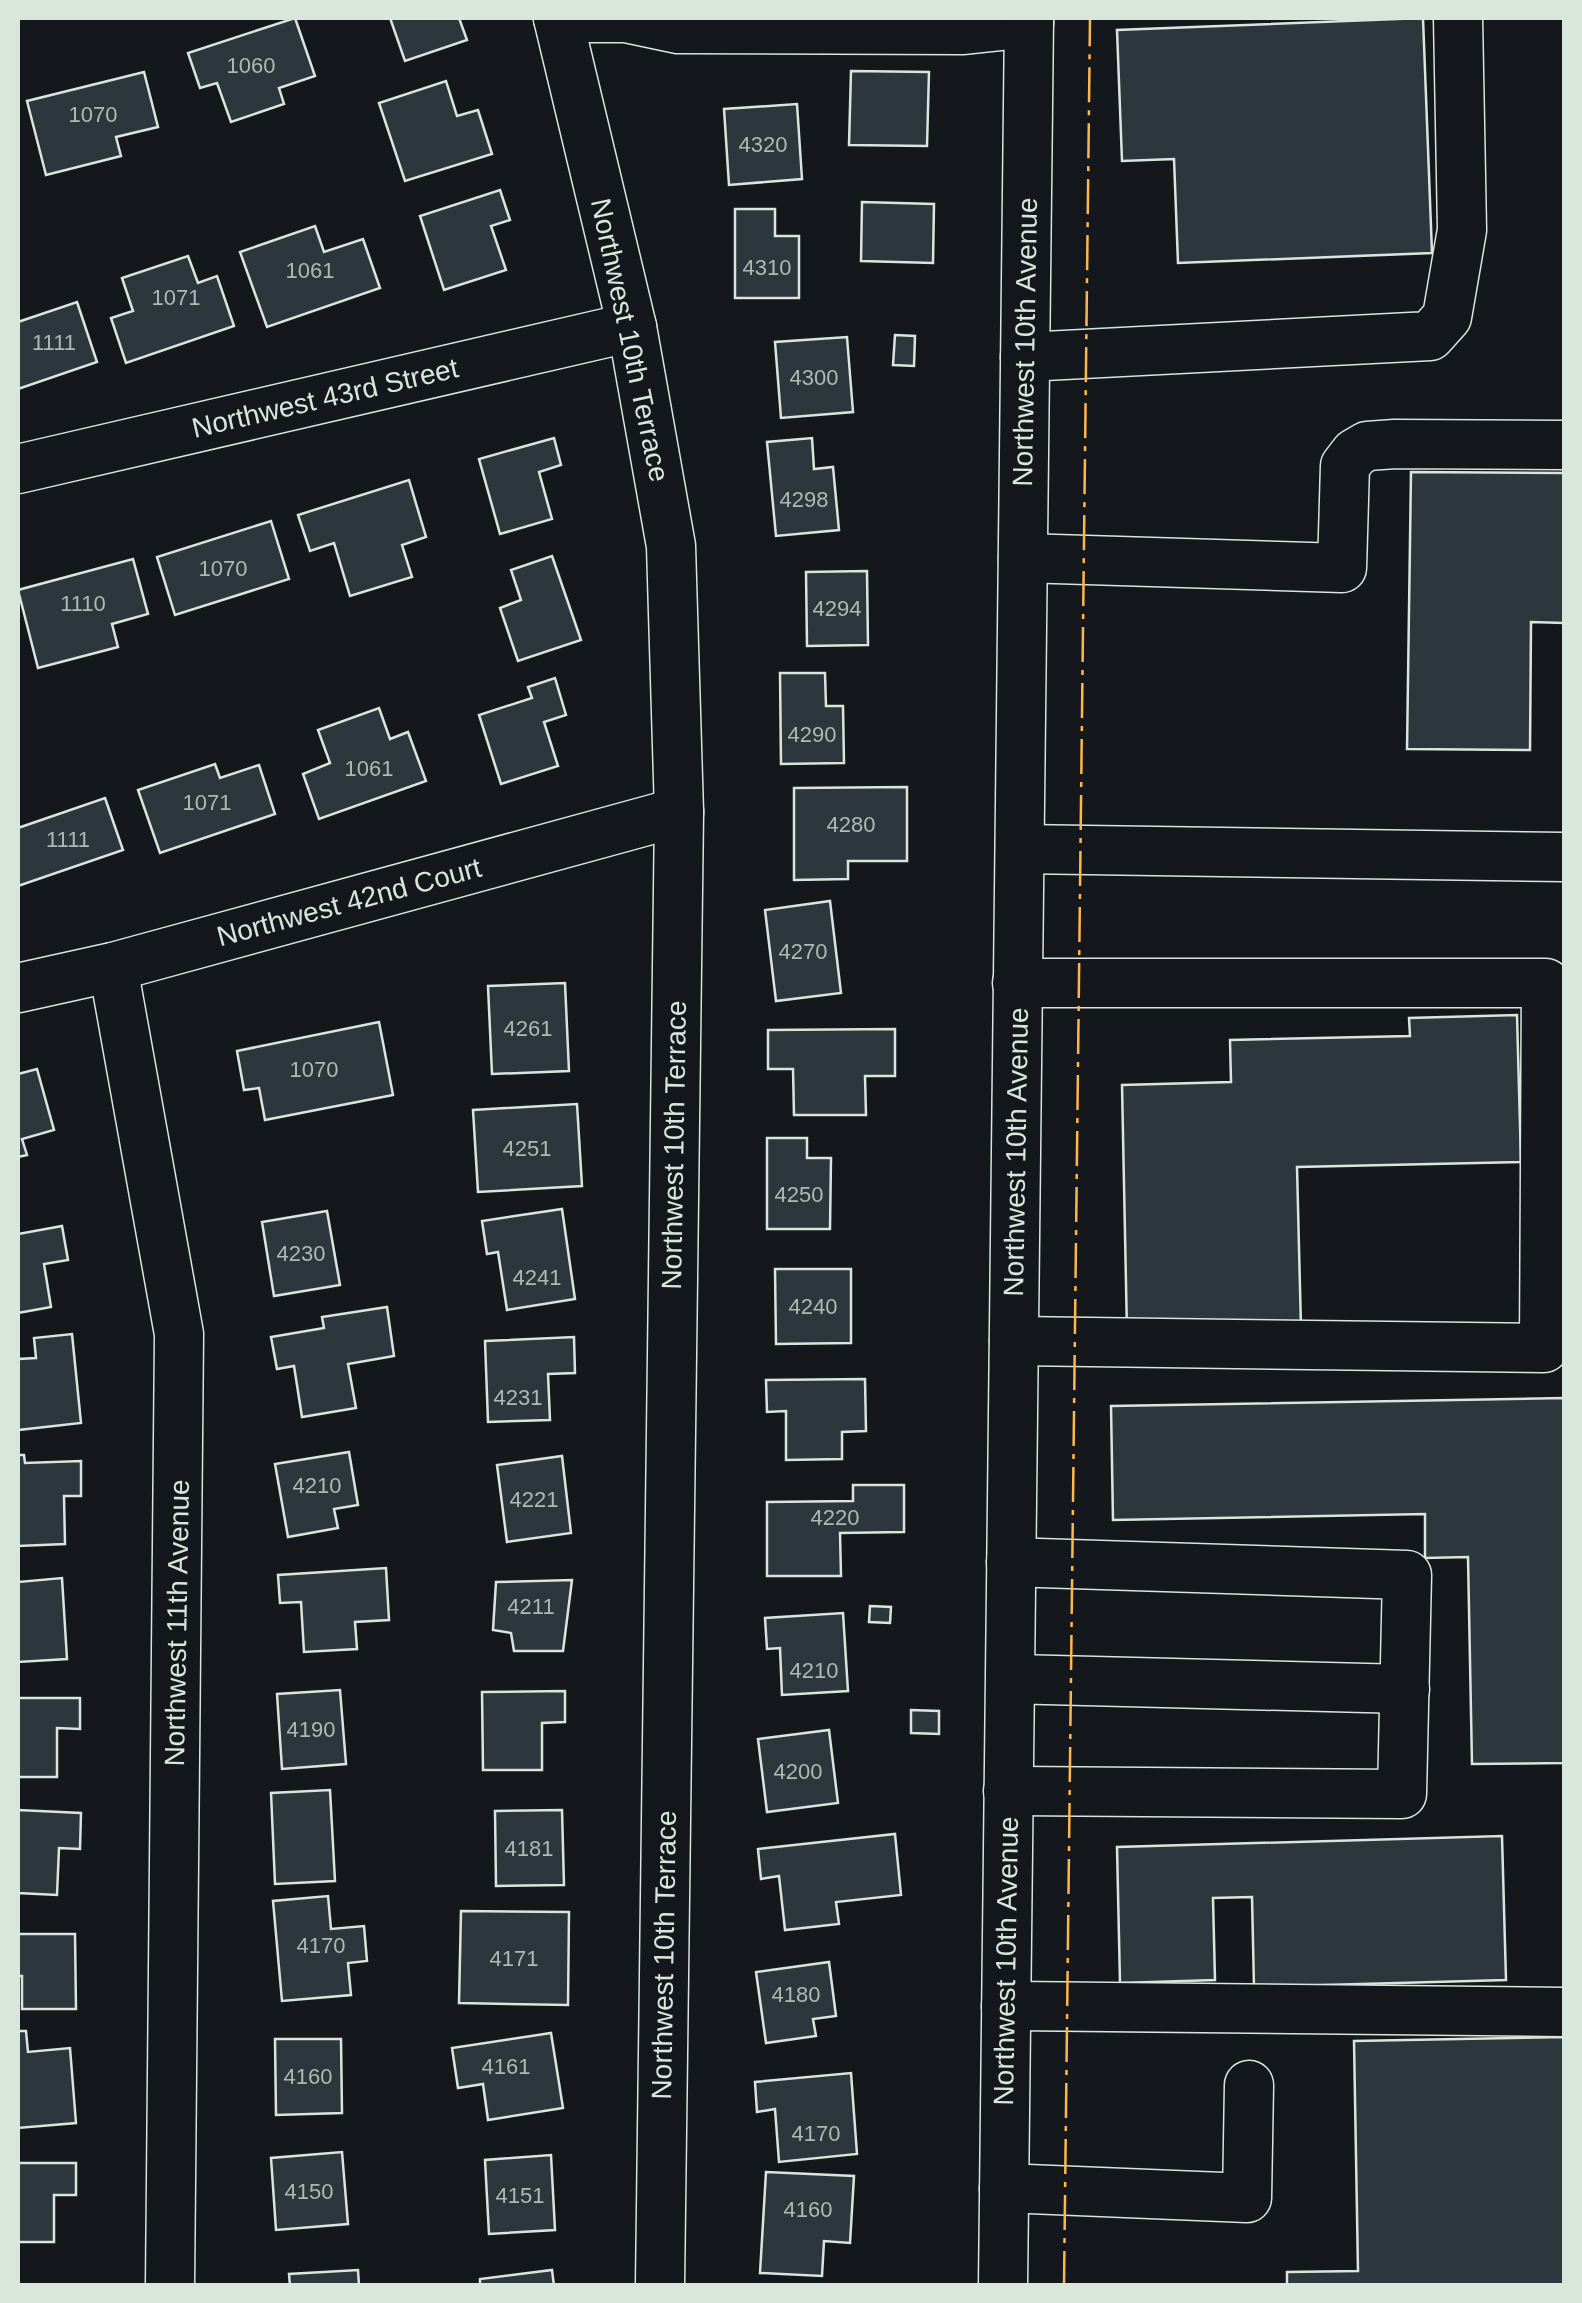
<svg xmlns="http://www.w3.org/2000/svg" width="1582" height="2303" font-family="Arial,sans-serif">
<rect width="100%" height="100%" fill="#14181c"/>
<g fill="#2c363c" stroke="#d8e6dc" stroke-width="2.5">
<polygon points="295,18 315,76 279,88 284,104 231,122 217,83 200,88 188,53"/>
<polygon points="390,18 459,18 467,40 405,61"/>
<polygon points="1423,18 1432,253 1178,263 1174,159 1122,161 1117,30"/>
<polygon points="851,71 929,72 927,146 849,145"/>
<polygon points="144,72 158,127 116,137 121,156 46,175 27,101"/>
<polygon points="446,81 457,116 478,110 492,154 405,181 379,103"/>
<polygon points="797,104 802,179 729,185 724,109"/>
<polygon points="500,190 510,220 491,226 506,270 444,290 420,216"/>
<polygon points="862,202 934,204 933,263 861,261"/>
<polygon points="735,209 775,209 775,236 799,236 799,298 735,298"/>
<polygon points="315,226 324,252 363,239 380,288 267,327 240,252"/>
<polygon points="188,256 198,283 217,276 234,326 126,363 111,318 133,311 122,278"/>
<polygon points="77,302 97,362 18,389 18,322"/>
<polygon points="895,335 915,336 914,366 893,365"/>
<polygon points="847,337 853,412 781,418 775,342"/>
<polygon points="554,438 561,465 539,472 552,519 500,534 479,459"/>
<polygon points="812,438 814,469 833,467 839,530 776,536 767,442"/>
<polygon points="1411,472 1564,473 1564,623 1531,622 1530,750 1407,749"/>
<polygon points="409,480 426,537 402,545 412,577 350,596 334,543 310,551 298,515"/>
<polygon points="271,521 289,579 175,615 157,557"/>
<polygon points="552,556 581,640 518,661 500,608 521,600 511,570"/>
<polygon points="133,559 148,614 112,624 118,647 38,668 18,590"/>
<polygon points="867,571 868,645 807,646 806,572"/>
<polygon points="780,673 825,673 826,706 843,706 844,763 781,764"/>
<polygon points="555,678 566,715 544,722 558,766 501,784 479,715 532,698 528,687"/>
<polygon points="379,708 390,739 408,732 426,781 319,819 303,774 330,763 318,730"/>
<polygon points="215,764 220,778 259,765 275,814 160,853 138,790"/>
<polygon points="907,787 907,861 848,861 848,879 794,880 794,788"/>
<polygon points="105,798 123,850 18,886 18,828"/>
<polygon points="830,901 841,993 776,1001 765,910"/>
<polygon points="565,983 569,1071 492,1074 488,986"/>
<polygon points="1517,1015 1521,1162 1297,1167 1301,1328 1127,1333 1122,1085 1231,1082 1230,1040 1410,1036 1409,1018"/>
<polygon points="379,1022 393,1095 265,1120 259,1088 244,1090 237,1051"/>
<polygon points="895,1029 895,1076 865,1076 866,1115 794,1115 793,1069 768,1069 768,1030"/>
<polygon points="37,1069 54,1130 22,1139 27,1155 18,1157 18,1074"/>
<polygon points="577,1104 582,1186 478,1192 473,1110"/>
<polygon points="767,1138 807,1138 807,1158 831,1158 830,1229 767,1229"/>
<polygon points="562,1209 575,1299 507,1310 498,1252 487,1254 482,1221"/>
<polygon points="327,1211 340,1285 274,1296 262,1222"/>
<polygon points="62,1226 68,1260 44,1264 51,1307 18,1313 18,1234"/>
<polygon points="775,1269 851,1269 851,1343 776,1344"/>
<polygon points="387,1307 394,1356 348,1364 356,1408 302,1417 294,1366 277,1369 271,1337 324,1328 322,1317"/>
<polygon points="72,1334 81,1423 18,1430 18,1359 36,1358 34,1338"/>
<polygon points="574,1337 575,1373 548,1374 550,1420 488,1422 485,1341"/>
<polygon points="865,1379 866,1431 842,1432 842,1459 786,1460 786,1411 767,1412 766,1380"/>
<polygon points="1564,1398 1564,1763 1472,1764 1468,1557 1425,1558 1425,1514 1113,1520 1111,1406"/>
<polygon points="349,1452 358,1505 334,1509 338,1528 288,1537 275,1464"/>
<polygon points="18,1455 24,1455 25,1463 81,1461 81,1496 64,1496 65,1544 18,1546"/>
<polygon points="562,1456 571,1533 507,1542 497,1465"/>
<polygon points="853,1485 904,1485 904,1532 840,1533 841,1576 767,1576 767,1502 853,1501"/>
<polygon points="18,1566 19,1582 62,1578 67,1659 18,1662"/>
<polygon points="386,1568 389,1620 355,1622 357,1649 304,1652 301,1602 280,1603 278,1575"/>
<polygon points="572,1580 563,1651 514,1651 511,1633 493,1630 496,1582"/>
<polygon points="870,1606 891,1607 890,1623 869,1622"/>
<polygon points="843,1613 848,1691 782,1695 780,1648 767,1649 765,1618"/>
<polygon points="340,1690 346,1764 282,1769 277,1694"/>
<polygon points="565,1691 565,1722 542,1723 542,1770 483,1770 482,1692"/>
<polygon points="18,1698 80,1698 80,1729 57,1728 57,1777 18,1777"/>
<polygon points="911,1710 939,1711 939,1734 911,1733"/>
<polygon points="829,1730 838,1803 767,1812 758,1739"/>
<polygon points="330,1790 335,1881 275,1884 271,1793"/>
<polygon points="18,1810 81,1813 80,1849 59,1848 57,1895 18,1893"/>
<polygon points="562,1810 564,1885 496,1886 495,1811"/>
<polygon points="895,1834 901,1895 836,1902 839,1924 785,1930 779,1876 761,1879 758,1849"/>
<polygon points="1502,1836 1506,1980 1254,1987 1252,1897 1213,1898 1215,1980 1120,1983 1117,1847"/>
<polygon points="328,1896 331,1929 364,1926 367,1961 348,1963 351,1995 282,2001 273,1901"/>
<polygon points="461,1911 569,1912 568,2005 459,2003"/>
<polygon points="18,1934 75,1934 76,2009 22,2009 22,1976 18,1976"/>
<polygon points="829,1962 836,2016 813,2019 816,2036 766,2043 756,1972"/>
<polygon points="18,2031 26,2031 28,2052 70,2048 76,2123 18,2128"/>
<polygon points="551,2033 563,2108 488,2120 483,2084 458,2088 452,2048"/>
<polygon points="1564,2037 1564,2286 1287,2286 1287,2272 1358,2271 1354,2041"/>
<polygon points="275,2039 341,2039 342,2113 276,2115"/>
<polygon points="851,2073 857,2154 779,2162 775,2109 757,2112 755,2082"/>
<polygon points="342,2152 348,2224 276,2230 271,2158"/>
<polygon points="551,2155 555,2230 489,2234 485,2160"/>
<polygon points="18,2163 76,2163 76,2195 54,2195 54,2242 18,2242"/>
<polygon points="766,2172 854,2176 850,2243 824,2241 822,2276 760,2273"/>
<polygon points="358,2270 359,2286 290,2286 289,2274"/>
<polygon points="552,2270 554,2286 480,2286 480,2279"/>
</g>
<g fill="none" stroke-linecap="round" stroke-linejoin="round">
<g stroke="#d8e6dc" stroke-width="51">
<g id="minor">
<polyline points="558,18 632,327 671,546 679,812 660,2286"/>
<polyline points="558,18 626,18 678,29 964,30 1029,23"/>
<polyline points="1025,357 1430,336 1447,317 1462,230 1458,18"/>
<polyline points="18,469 632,327"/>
<polyline points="1023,558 1342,568 1345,466 1355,453 1367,446 1395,444 1564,445"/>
<polyline points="1020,849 1564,857"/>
<polyline points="113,967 179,1334 170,2286"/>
<polyline points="18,988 113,967 679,812"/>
<polyline points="1014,1341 1544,1348 1546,983 1017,983"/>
<polyline points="1011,1679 1405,1689"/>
<polyline points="1008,1791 1402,1794 1407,1575 1011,1562"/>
<polyline points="1006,2006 1564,2012"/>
<polyline points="1004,2188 1247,2198 1249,2085"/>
<polyline points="1003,2286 1029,18"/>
</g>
</g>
<use href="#minor" stroke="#14181c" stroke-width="48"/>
<polyline stroke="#ffb74d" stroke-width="2.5" stroke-dasharray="35 8 5 8" stroke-linecap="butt" points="1064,2286 1090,18"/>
</g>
<g text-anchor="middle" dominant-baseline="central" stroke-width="8" stroke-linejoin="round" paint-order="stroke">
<g font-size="22" fill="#adbab4">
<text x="251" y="65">1060</text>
<text x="93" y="114">1070</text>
<text x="763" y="144">4320</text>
<text x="767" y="267">4310</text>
<text x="310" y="270">1061</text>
<text x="176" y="297">1071</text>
<text x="54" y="342">1111</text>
<text x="814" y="377">4300</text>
<text x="804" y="499">4298</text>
<text x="223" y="568">1070</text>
<text x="83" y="603">1110</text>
<text x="837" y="608">4294</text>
<text x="812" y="734">4290</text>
<text x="369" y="768">1061</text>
<text x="207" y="802">1071</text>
<text x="851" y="824">4280</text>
<text x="68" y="839">1111</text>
<text x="803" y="951">4270</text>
<text x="528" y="1028">4261</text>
<text x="314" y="1069">1070</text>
<text x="527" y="1148">4251</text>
<text x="799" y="1194">4250</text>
<text x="301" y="1253">4230</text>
<text x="537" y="1277">4241</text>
<text x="813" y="1306">4240</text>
<text x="518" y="1397">4231</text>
<text x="317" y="1485">4210</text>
<text x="534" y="1499">4221</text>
<text x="835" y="1517">4220</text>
<text x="531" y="1606">4211</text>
<text x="814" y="1670">4210</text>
<text x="311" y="1729">4190</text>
<text x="798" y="1771">4200</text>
<text x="529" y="1848">4181</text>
<text x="321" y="1945">4170</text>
<text x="514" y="1958">4171</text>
<text x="796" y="1994">4180</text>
<text x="506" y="2066">4161</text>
<text x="308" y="2076">4160</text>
<text x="816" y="2133">4170</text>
<text x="309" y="2191">4150</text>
<text x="520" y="2195">4151</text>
<text x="808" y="2209">4160</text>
</g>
<g font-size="28" fill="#d8e6dc" stroke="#14181c">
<text transform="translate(630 340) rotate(78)">Northwest 10th Terrace</text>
<text transform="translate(1025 342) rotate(-89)">Northwest 10th Avenue</text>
<text transform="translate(325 398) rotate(-13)">Northwest 43rd Street</text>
<text transform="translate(349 902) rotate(-15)">Northwest 42nd Court</text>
<text transform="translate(674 1145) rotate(-89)">Northwest 10th Terrace</text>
<text transform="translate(1016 1152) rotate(-89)">Northwest 10th Avenue</text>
<text transform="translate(177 1623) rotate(-89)">Northwest 11th Avenue</text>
<text transform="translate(664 1955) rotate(-89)">Northwest 10th Terrace</text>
<text transform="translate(1006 1961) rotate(-89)">Northwest 10th Avenue</text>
</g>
</g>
<rect width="1582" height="2303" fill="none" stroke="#d8e6dc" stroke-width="40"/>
</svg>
